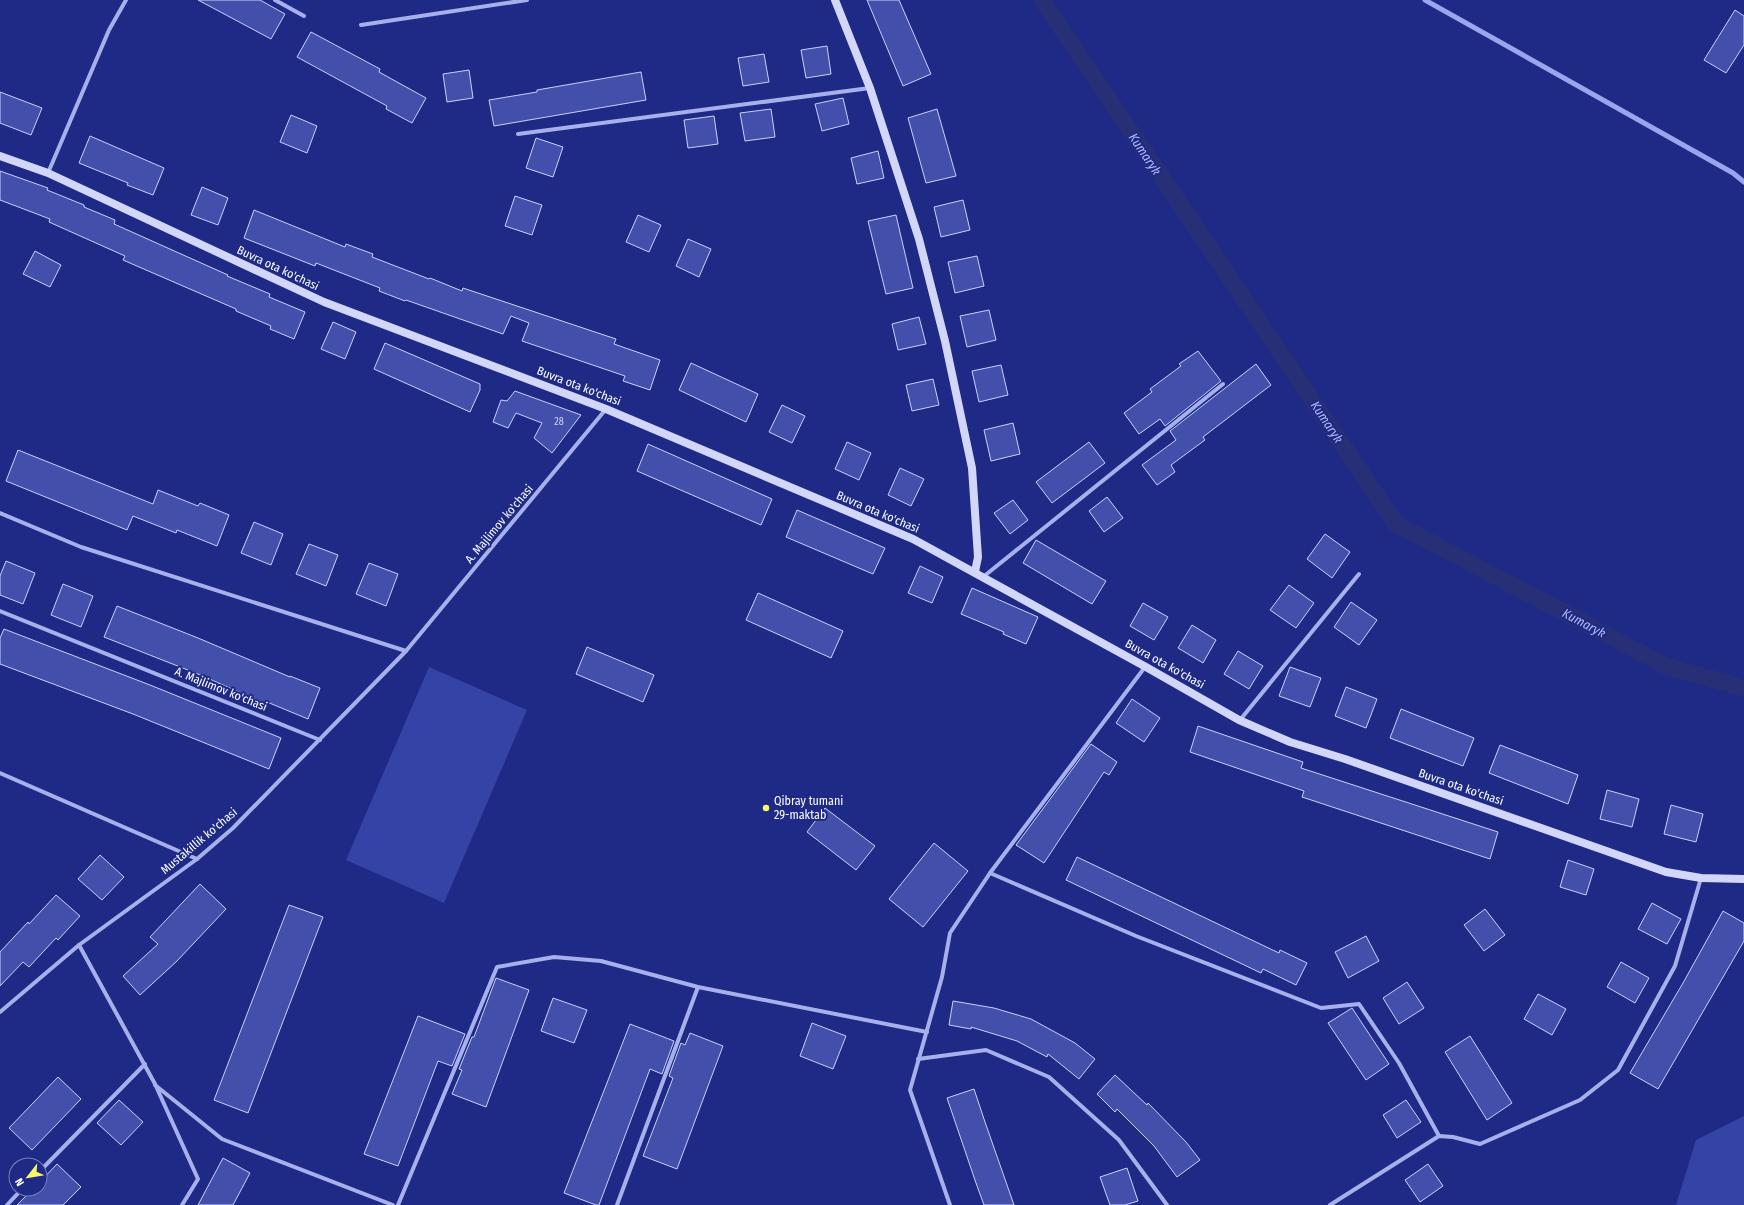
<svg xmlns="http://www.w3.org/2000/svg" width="1744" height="1205" font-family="'Fira Sans Condensed',sans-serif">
<rect width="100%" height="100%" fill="#1e2a86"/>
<g fill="#3443a5">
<polygon points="429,667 527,710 444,903 346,860"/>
<polygon points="1744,1116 1744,1205 1676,1205 1696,1140"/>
</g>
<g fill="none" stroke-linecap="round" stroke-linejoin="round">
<polyline stroke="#9aa6ec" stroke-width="5" points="1425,0 1733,173 1744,182"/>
<polyline stroke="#273076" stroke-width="17" points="1042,0 1396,524 1666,666 1744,688"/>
</g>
<g fill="#4250ac" stroke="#cbd1f8">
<polygon points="198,0 260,0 285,14 271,39"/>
<polygon points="867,0 899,0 931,74 903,86"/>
<polygon points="1735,10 1744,16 1744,45 1726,73 1704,60"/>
<polygon points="311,32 380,69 379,72 426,98 412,123 386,109 387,106 297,57"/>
<polygon points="827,46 831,74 806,78 801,50"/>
<polygon points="764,54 769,82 743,86 738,58"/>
<polygon points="469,70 473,98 447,102 443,74"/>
<polygon points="641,72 646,100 494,126 489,100 537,92 537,90"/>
<polygon points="0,92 42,108 31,135 0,123"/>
<polygon points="843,98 849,124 822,131 815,104"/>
<polygon points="771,109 775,137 745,141 740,113"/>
<polygon points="937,109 956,176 926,183 908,118"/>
<polygon points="291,115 317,126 307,153 280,142"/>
<polygon points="714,116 718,144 688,148 684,120"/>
<polygon points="90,136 164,168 153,195 127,185 128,183 79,163"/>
<polygon points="536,138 563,147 553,177 526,168"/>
<polygon points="878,151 884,178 857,184 851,158"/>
<polygon points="0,171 48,188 47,190 84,205 84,207 115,220 114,224 228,275 227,276 270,294 269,297 305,312 294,339 270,329 271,326 236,311 236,309 123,260 125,256 49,222 50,219 0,200"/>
<polygon points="202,187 228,198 218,225 191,215"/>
<polygon points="515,196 542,205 532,235 505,226"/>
<polygon points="963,200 970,230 941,237 934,207"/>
<polygon points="254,210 345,247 346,244 373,254 372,257 429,279 430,278 462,291 463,288 616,339 614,344 660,360 650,390 623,381 625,376 522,341 529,323 511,316 503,334 406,300 405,301 379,291 380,288 316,263 315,266 244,238"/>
<polygon points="638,215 661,225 649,252 626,242"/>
<polygon points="896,215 913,288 886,294 868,221"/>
<polygon points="688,239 711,249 699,277 676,266"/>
<polygon points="35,251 61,265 50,287 23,274"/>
<polygon points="977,256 984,286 955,293 948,262"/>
<polygon points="989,310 996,340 967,347 960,316"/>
<polygon points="919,317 926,344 898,350 892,324"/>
<polygon points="333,322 356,332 345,359 321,349"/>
<polygon points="385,343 480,384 480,390 470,412 374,369"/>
<polygon points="1198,351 1221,381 1165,426 1160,419 1139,434 1124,413 1152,392 1150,389 1181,366 1179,364"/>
<polygon points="691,363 758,394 746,422 679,390"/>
<polygon points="1256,364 1271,385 1203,437 1205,440 1171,465 1175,472 1157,485 1142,465 1176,440 1170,431"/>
<polygon points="1001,365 1008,395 979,402 972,371"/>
<polygon points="933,379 939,405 912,411 906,385"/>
<polygon points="515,391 581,415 552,453 534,438 542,423 516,413 508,428 493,422 501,400 507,401"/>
<polygon points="782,405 805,416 792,443 769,432"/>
<polygon points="1013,423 1020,454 991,461 984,430"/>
<polygon points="847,442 871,453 859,480 835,469"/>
<polygon points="1089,442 1105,463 1052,503 1036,482"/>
<polygon points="648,444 772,499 761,525 637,471"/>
<polygon points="18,450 153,504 158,490 198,506 200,503 229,515 217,546 177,530 176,533 133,516 127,530 6,481"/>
<polygon points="900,468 924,479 911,506 888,495"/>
<polygon points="1107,497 1123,518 1104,532 1089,511"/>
<polygon points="1013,500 1028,520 1010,534 994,513"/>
<polygon points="797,510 885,548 873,574 786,537"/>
<polygon points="254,522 283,534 271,565 241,553"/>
<polygon points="1325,534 1350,552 1332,578 1307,559"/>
<polygon points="1036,540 1106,581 1092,604 1023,563"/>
<polygon points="309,544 338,555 326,586 296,574"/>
<polygon points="6,561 35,573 23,604 0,595 0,576"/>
<polygon points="369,563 398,574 386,606 356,594"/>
<polygon points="920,566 943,577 932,603 908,593"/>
<polygon points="63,584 93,596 81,627 51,615"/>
<polygon points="1289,585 1314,603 1296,628 1270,610"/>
<polygon points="972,588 1038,617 1026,644 1003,634 1004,632 961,614"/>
<polygon points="758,593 843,631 831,658 746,620"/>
<polygon points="1351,602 1377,620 1359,645 1334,627"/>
<polygon points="1143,603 1168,617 1154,640 1130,626"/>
<polygon points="117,606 198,638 290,677 290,676 320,688 308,719 267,702 266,704 198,674 104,637"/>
<polygon points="1192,625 1216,640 1203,663 1178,648"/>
<polygon points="4,629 150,685 281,738 269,769 133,714 0,664 0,638"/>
<polygon points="587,647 654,675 643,702 576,674"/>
<polygon points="1238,651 1263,666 1249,689 1224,674"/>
<polygon points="1290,667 1321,678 1310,707 1279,696"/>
<polygon points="1346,687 1377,699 1366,728 1335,716"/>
<polygon points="1132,699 1160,718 1144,742 1116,723"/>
<polygon points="1401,709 1474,738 1463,766 1390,738"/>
<polygon points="1198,726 1303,762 1301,768 1498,832 1490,859 1302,797 1304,791 1190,752"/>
<polygon points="1091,744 1117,762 1109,775 1104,772 1044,863 1016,845"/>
<polygon points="1500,745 1578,775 1568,804 1489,773"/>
<polygon points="1607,790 1639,799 1632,827 1600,819"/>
<polygon points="1671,805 1703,814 1696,842 1664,834"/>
<polygon points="825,808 875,846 856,870 807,832"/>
<polygon points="934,843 968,871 923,927 889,899"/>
<polygon points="100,855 124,877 102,900 78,879"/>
<polygon points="1077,857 1279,953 1280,950 1307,963 1296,985 1263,969 1261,973 1066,880"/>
<polygon points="1568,860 1594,869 1586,895 1560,887"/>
<polygon points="200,884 226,909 177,961 140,995 123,976 158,944 150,937"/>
<polygon points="56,895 80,916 58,940 56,938 29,967 23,962 0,986 0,952 28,922 29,924"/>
<polygon points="1652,903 1681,919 1667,944 1638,929"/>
<polygon points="289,905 323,917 248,1113 214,1100"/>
<polygon points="1485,909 1505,935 1484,951 1464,925"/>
<polygon points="1723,911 1744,923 1744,941 1658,1089 1630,1073 1683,983"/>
<polygon points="1366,936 1379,961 1348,978 1335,952"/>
<polygon points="1621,962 1649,978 1635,1003 1607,987"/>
<polygon points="496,978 529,990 486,1107 452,1094 462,1070 459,1069 472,1037 474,1037"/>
<polygon points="1407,982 1424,1008 1399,1024 1383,998"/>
<polygon points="1538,994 1566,1009 1552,1035 1524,1019"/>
<polygon points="553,998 587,1010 574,1043 541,1031"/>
<polygon points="953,1001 994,1008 1031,1019 1075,1043 1095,1059 1079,1079 1048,1054 1047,1057 1017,1041 971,1027 971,1029 949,1025"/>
<polygon points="1352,1008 1389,1064 1366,1080 1328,1023"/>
<polygon points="418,1016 465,1034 452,1066 438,1061 398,1166 364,1154"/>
<polygon points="812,1023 846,1036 833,1069 800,1056"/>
<polygon points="630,1024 674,1041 662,1074 650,1069 599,1205 596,1205 564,1193"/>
<polygon points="690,1033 723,1046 677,1169 643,1156 673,1078 669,1076 681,1043 685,1045"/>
<polygon points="1470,1036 1512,1103 1487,1120 1445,1052"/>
<polygon points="1115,1075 1147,1105 1148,1103 1186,1142 1200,1160 1177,1177 1154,1146 1117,1109 1115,1112 1097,1094"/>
<polygon points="58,1077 81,1099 32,1150 9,1128"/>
<polygon points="974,1089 985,1122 1014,1205 984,1205 976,1183 947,1098"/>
<polygon points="119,1100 143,1122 121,1145 97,1123"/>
<polygon points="1406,1100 1421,1122 1397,1138 1383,1115"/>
<polygon points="223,1158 250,1173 233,1205 198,1205"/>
<polygon points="57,1164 81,1187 63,1205 17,1205 33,1189 40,1189 40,1182"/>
<polygon points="1428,1164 1443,1186 1420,1202 1405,1180"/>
<polygon points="1127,1168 1138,1201 1125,1205 1110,1205 1100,1177"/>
</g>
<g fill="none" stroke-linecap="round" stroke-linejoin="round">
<g stroke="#a6b0ea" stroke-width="4">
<polyline points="275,0 304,16"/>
<polyline points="361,25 527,0"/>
<polyline points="518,134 870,88"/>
<polyline points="48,173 109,30 126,0"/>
<polyline points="0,513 81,547 406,651"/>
<polyline points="983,577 1223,384"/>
<polyline points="0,611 320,740"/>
<polyline points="1240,720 1359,574"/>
<polyline points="0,773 197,859"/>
<polyline points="990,873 1136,936 1321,1008 1359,1004 1399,1063 1439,1136"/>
<polyline points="79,945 155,1084 198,1179 182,1205"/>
<polyline points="0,1012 79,945 197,859 233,828 406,651 606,409"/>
<polyline points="918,1059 986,1050 1049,1077 1119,1140 1167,1205"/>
<polyline points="155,1085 222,1139 393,1205"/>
<polyline points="40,1171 145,1064"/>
<polyline points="7,1205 22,1189"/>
<polyline points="398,1205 497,967 554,957 601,961 698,987 927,1032"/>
<polyline points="617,1205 698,987"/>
<polyline points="950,1205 910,1090 942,977 950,933 990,873 1145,667"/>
<polyline points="1330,1205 1439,1136 1453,1137 1480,1144 1580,1100 1618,1070 1675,966 1701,878"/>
</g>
<g stroke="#d2d6f8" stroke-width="8">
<polyline points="835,0 870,88 919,239 945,341 972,468 978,557 975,572"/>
<polyline points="0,156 48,173 324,302 606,409 913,539 1146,667 1239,720 1290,742 1345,759 1666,872 1701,878 1744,879"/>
</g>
</g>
<circle fill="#f6f965" stroke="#1e2a86" stroke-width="1.5" cx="766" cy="808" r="4"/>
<g text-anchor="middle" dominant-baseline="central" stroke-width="4" stroke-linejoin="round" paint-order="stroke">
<g font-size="10" fill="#d0d3ea">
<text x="559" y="422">28</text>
</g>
<g font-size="12" fill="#fff" stroke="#1e2a86">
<text transform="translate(278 268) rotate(25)">Buvra ota ko'chasi</text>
<text transform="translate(579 386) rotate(21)">Buvra ota ko'chasi</text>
<text transform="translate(878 512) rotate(23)">Buvra ota ko'chasi</text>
<text transform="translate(499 524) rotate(-50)">A. Majlimov ko'chasi</text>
<text transform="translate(1165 664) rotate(29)">Buvra ota ko'chasi</text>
<text transform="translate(221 689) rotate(22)">A. Majlimov ko'chasi</text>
<text transform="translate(1461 787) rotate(19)">Buvra ota ko'chasi</text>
<text transform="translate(199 841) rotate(-40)">Mustakillik ko'chasi</text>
</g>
<g font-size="12" fill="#fff" stroke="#1e2a86" text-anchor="start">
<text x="774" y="801">Qibray tumani<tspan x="774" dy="14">29-maktab</tspan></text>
</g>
<g font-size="13" font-style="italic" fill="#b2bbf2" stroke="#1e2a86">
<text transform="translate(1145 154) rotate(56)">Kumaryk</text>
<text transform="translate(1327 422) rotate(56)">Kumaryk</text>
<text transform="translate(1584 623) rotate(28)">Kumaryk</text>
</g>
</g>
<g transform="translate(28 1177) rotate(239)"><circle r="19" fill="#1e2a86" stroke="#787fb6"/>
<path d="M0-3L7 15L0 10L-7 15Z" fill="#f6f965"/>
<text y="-6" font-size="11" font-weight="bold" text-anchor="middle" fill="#ffffff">N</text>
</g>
</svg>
